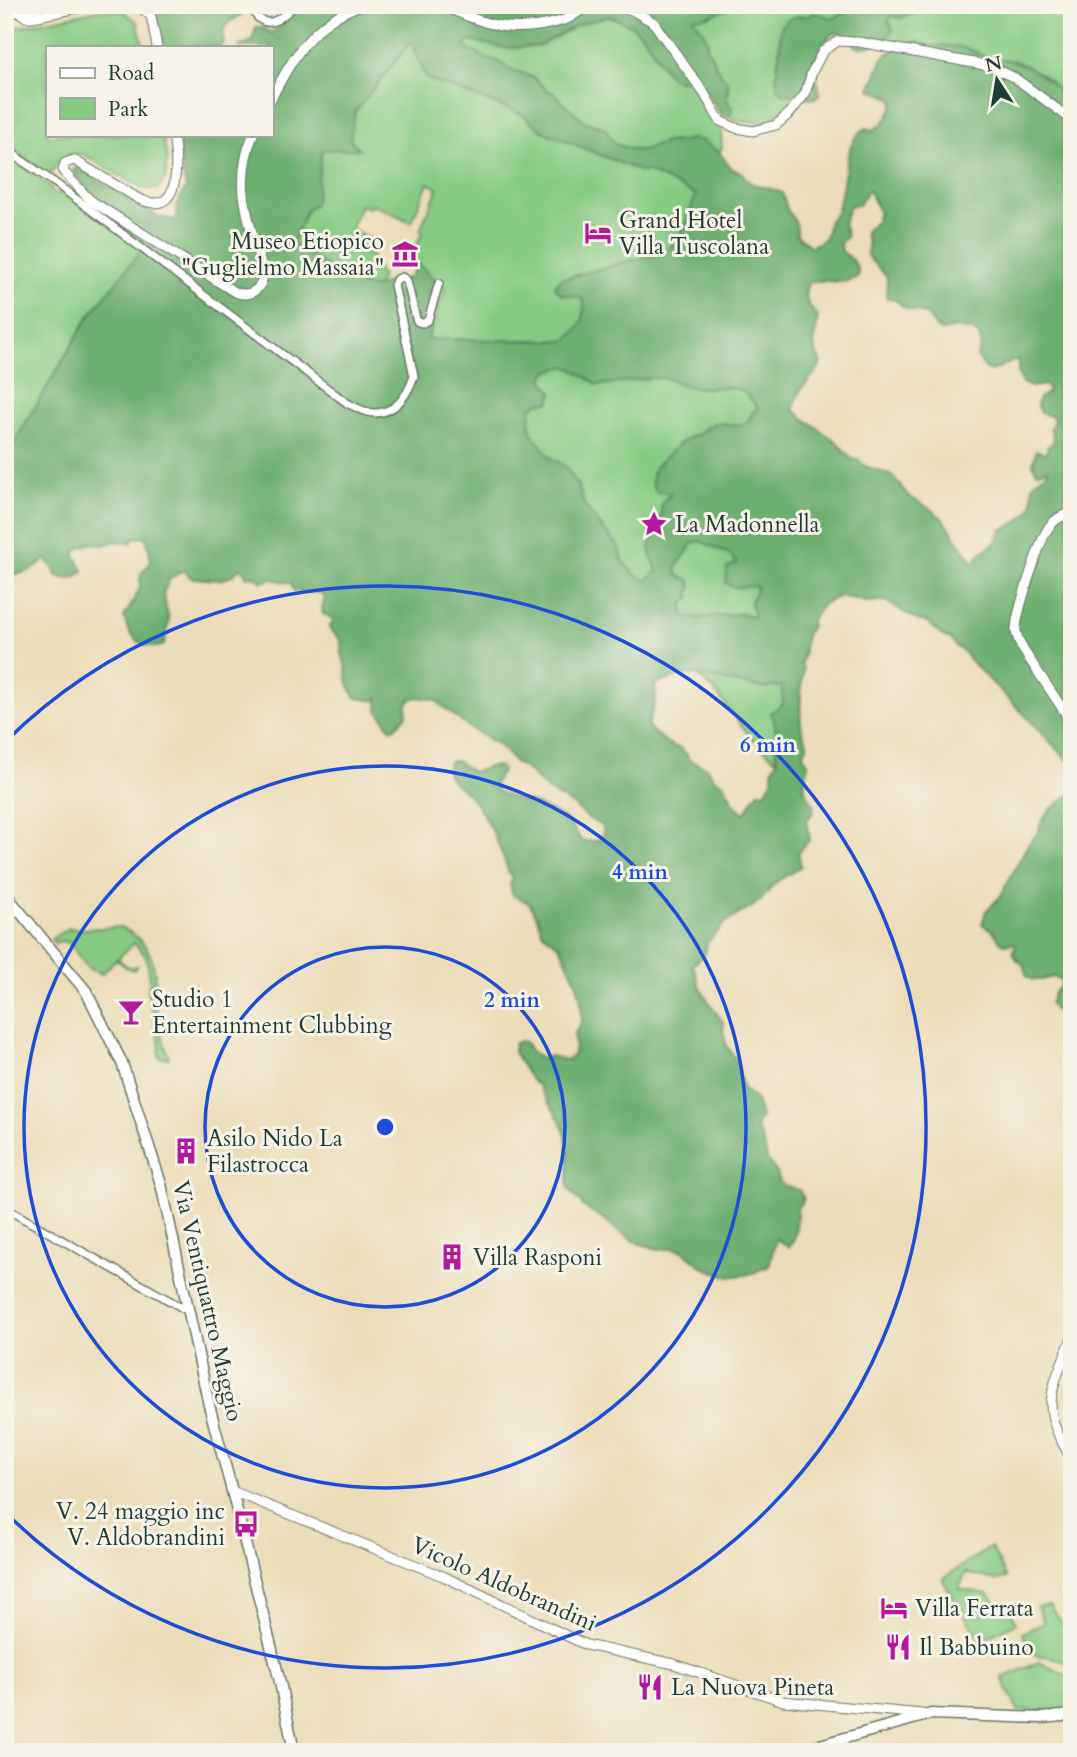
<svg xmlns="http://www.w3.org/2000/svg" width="1077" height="1757" font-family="Cardo,serif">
<rect width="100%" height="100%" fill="#f7f3e8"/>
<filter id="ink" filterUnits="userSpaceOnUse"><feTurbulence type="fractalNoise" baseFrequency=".0143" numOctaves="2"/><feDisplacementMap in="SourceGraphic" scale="14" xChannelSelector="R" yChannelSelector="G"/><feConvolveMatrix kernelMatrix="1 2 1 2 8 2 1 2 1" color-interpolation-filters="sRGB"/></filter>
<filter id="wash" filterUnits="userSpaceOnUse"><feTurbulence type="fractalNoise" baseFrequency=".00686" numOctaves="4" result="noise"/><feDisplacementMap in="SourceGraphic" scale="28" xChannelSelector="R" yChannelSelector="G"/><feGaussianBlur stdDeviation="1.57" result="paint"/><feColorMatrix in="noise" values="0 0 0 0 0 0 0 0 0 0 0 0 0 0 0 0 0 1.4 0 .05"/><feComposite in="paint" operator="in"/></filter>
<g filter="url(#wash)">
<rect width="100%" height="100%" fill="#ecddba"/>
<g fill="#87ca83" stroke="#53845c" stroke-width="2">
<path d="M741,5H853L851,9C845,12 838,18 831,18C816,19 788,8 781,29C778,37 781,48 779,56C777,70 774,82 782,93L793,95C783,122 751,128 728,116L731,113L732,108L727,100L719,72L707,49L708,42L706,37L691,17L709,16L720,11Z"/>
<path d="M917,5H1072V107C1063,100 1058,90 1051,82C1042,74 1025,64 1013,61C1006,59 998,61 991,59C982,56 975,50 966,49C954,46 938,48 928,45C924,44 921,42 917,42C902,40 896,51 880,41L885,39L891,24L888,21L892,15L900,18Z"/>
<polygon points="99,10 123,11 137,21 144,47 47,47 47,135 162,135 167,158 166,178 157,189 143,189 83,154 70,154 59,160 50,175 20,154 5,140 5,28 18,27"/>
<path d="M609,16L629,24L636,29L645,38L664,69L681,81L686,79C699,95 707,113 721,128L722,148L719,152L692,139L682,141L666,142L644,150H635L618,145L613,141L605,128L586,122L562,102L555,93L548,91L522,73L513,71L497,61L485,58L478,53L471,51L464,46L470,41L506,48L538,46L579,24Z"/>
<path d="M405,26L427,79L523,114L542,131L642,172L647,171L761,225L684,342L427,339L445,289L410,258L423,232L420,230L438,188L428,183L411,222L372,204L369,208L361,205L350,229L373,240C367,254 374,265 382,277L371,298L272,249L291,111Z"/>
<polygon points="5,150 35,176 51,187 52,191 56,194 62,193 143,249 88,317 5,458"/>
<path d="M566,366L580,373L598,385C621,384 646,375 669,379C677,381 683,386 690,386C697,387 705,388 712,388C738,386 742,387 758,408L752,413L748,421L742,425L715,423L706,427L698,434L686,439L677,446L656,466L672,493L662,503L661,515L650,545L659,572L650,577L647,581L636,575L625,565L616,544L603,529L584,505L579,488L566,467L550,457L538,442L531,432L530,423L531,408L553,393L543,380L546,372Z"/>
<path d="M700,541L729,554L738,564L727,568L757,587L750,604L754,614L752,616L742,613L711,617H685L682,606L691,596L687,593L691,589L690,580L678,576L676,569C680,559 688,553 692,543Z"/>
<path d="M697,675L763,688L782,686C783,692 784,700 782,705C778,719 771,718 777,735L775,738L777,761L749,735L714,690Z"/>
<path d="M120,927C163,947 153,977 157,1016C159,1030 165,1044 169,1058H160L159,1052L160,1046L148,994L150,979L146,956L134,943L118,958C123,964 129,970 137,966L136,968L133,970L126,967L116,959L102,974L88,968L69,943L61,941L54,943L51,939L69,928L85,929Z"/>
<polygon points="991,1547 1007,1578 996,1580 965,1573 959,1589 989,1594 1002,1612 1011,1611 1016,1623 981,1641 942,1579"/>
<path d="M1049,1605L1072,1637V1666C1061,1659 1048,1656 1035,1655L1022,1633L1044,1623L1037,1607Z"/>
<polygon points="1039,1662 1066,1675 1072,1680 1072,1710 1018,1711 1002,1678"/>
</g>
<g fill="#6dae71" stroke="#467652" stroke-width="2" fill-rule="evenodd">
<path d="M154,5H249C240,24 219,16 224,43L220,47H161Z"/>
<path d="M302,5H741L720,11L709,16L692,18L702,29L708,42L707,49L715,62L716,67L728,83L727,100L732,108L731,113L728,116L722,115L719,112L696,75L681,81L670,77L645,38L636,29L629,24L609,16L579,24L539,46L506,48L470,41L465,46L471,51L478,53L485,58L497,61L513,71L522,73L534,78L548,91L555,93L562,102L586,122L605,128L613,141L618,145L635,150H644L666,142L682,141L692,139L703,141L719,152L732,169L743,173C748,189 768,185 782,193L788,211L796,223L797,235L811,247C815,244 822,241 825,237C828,232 827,226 829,221C831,218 834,216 836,212C846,192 842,135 868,128L872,130C883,126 890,114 894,103L892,98L870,89L883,58L901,42H918L931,46L943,45L965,48L991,59L1015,61L1030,68L1051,83L1057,89L1059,94C1065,97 1066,103 1072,107V765L1025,715L968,659L965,653L956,646L951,639L942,636L929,623L917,620L885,601L866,602L840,596L824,603L811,620V626C802,637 806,652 801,664L803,668C802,687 798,712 802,730C803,736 808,740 807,746C806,750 803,753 803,756L808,762C805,784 799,785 814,805L813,813L806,820L810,839L798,852L801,865L800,867L775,883L764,897L752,907L726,922L707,943L705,954L693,965L700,988L724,1024L723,1031L727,1046L735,1058L743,1089L755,1098L761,1116L756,1127L765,1148L767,1160L777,1173L781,1184L799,1190L804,1199L801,1204L797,1207C796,1220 798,1238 789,1247L776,1239L769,1266L750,1274L729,1277L703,1267L683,1251L673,1248L662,1250L638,1243L617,1230L607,1221L585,1208L568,1188C568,1168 571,1144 562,1125C556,1111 545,1101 539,1086C529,1081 521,1063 514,1052V1044L519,1041L525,1042L531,1052L544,1059L550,1056L566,1060L573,1056L575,1047L574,1035L582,1021L580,996L576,981L560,946L542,932L537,917L529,903L513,895L510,885L512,877L509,873C499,844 489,819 469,795C463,789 453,784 449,776C446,771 446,766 450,761H457L472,772C484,771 486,764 500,767L502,772L494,784L498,792L513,798L539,805L566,819L582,841H596L603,836V827L588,818L575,806L547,790L527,770L515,763L500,746L467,726L434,699L417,697L411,699L406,706L407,715L394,729L390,728L378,710V698L374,701L357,698L352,692L347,681L346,667L341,651V643L340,639L329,628L334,619L323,614L322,608L325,598L321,593L294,591L291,583L271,579L262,582L254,576L247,577L242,569L239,568C227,586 209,578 191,578L184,570L170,579L163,593L169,620L164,645C153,650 138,644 131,634C127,630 126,622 124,617C127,612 139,591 140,587C141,583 139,579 141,575C142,569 149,568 150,561C151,555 148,545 146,538L135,537L131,543L116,541L103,545L92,543L80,548L76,551L75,555L83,571C75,580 66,580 56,575L53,568L46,559C35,569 19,578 5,572V458L89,317L144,247L92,204C90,191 82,182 73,173L74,169L77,168L89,172L93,175L96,180L116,190L128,200L135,203L159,217L176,220C179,214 177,213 177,206C177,200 182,194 186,189L176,135H271V47H238L252,41L256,27H262L271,33L280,26ZM411,42L427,79L522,114L542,131L642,172L647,171L696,195L678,241L664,252L561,279L555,286L561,294L579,297L584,302C584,325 582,326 565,341L427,339L432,326H421L419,320L434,285L433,278L417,263L409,278L391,281L376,287L361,285L355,271L332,269L326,266L293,243L306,211L315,203L322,150L359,149L350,139L355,112ZM869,190L879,212L876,221L865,232L868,246L867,256L887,277L886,297L895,300L907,309L926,314L937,329L942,331L957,328L972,331L980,336L981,345L977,357L986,369L991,371L1018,359V372L1022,383L1031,387L1045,385L1048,388V392C1041,398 1036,397 1037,407L1040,412L1053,417L1054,422L1050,428C1052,433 1055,437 1053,443L1048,446L1046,454L1036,450L1033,464L1036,471L1039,472L1048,469V472C1044,475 1036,479 1034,483C1031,488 1033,495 1033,500C1032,515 1013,526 1001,530L997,541L978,555L976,562L974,563L943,519L929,508L908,496L893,476L863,465L858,459L851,458L837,442L802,417L793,409C797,401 797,394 803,387C810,378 817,373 821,363C809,340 816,339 818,316C808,306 802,298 808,283C824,276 843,288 858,276C859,263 849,258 841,250L840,243L847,236L843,223L850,206L858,205ZM566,366L580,373L598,385C621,384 646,375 669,379C676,381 683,386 690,387C697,387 704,388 711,388C738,386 742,387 758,408C752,412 750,421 744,424C736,427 725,422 717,423C709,424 705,430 698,434C696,435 690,437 688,438C682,441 676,447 671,452C657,464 645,473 656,492L671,493L662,503L661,515L650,545L651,556L658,572H655L647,581L636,575L625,565L617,544L603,529L584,505L579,488L566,467L550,457L538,442L531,432L530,423L531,408L537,403L550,402L553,393L543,380L546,372ZM700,541L729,554L737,563L727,568L726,583C738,593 746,583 757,587L750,604L754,615L752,616C731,611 708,620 685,617L682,606L691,596L688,593L692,589L690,580L678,576L676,569C680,559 688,553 692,543ZM683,675H697L763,688L782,686L783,704L770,713L774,720L777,735L775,738L777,761L772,770L773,779L765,792L760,791C753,796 751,806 744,813L735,805L724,785L713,777L706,767L689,760L687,755L679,747H674C667,742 651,733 648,726L656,698L655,684Z"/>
<path d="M853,5L917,6L915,13L900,18L892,15L888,21L893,29C888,41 867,50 855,46C850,34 845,31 832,34L823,44L810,69L817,80L820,93L814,99L782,93L777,87V67L779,57L781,27L787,20L795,17L808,16L814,13L834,18L851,9Z"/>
<path d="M1072,793V1020L1068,1021L1056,1012L1050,1004L1054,993L1060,987L1062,980L1053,977L1041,980H1033L1027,976L1023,964L1017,960L1013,951L1016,945L1013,943C998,947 1000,938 992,930C989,928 985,926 982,924L986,911L1000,897L1027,846L1038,833L1042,820L1051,809Z"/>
</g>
</g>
<g filter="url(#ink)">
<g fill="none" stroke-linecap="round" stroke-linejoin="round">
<g stroke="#677563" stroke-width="10">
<g id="minor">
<path d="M254,5C254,11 255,17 261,20C273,28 286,13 295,5"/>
<path d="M5,145L18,158L55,183L347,403C355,407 365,413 374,413C396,413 408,394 414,376L394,285L396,280L402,277L407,281L416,319L418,322L423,323L428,320L439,283"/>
<polyline points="5,1208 188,1311"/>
</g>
</g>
<g stroke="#677563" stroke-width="11">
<g id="tertiary">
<polyline points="138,5 151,16 157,47"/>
<path d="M441,5C487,26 516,36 567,19C573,17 579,11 585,8C592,6 600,6 607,5"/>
<polyline points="610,5 632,10 653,22 704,93 720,121 736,128 753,131 776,125 790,113 805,94 812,72 823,51 838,41 859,42 990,66 1015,78 1072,120"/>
<polyline points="19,12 26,17 33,17 93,5"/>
<path d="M271,99C293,56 314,21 361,5"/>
<path d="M173,135C177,160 183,219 139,199L74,160L65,163L63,171L90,200L233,291C249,299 263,290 263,272C250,223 232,185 253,135"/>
<path d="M1072,513C1062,515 1055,519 1049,527C1040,539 1015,616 1016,631C1017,638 1020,644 1024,651L1072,723"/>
<path d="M1072,1338C1051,1391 1038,1408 1072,1459"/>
<polyline points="232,1491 445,1577 586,1645 674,1664 783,1701 922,1714"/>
</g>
</g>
<g stroke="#677563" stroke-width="13">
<g id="secondary">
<polyline points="5,14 44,5"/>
<polyline points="5,894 86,991 122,1063 161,1184 209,1405 232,1491 280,1682 294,1752"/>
<polyline points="795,1752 931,1714 1042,1718 1072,1715"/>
</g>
</g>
<use href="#minor" stroke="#fff" stroke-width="7"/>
<use href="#tertiary" stroke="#fff" stroke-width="9"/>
<use href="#secondary" stroke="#fff" stroke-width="10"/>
</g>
</g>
<g fill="none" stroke="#1d4ed8" stroke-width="3.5">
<circle cx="385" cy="1127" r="180"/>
<circle cx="385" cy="1127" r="361"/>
<path d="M6 741A541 541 0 1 1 6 1513"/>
</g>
<defs>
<g id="hotel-bare" transform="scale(2.1)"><path d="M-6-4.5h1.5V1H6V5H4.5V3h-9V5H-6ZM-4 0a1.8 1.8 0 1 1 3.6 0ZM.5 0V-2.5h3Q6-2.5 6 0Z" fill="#b5179e" stroke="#f7f3e8" stroke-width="2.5" paint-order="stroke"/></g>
<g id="museum-bare" transform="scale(2.1)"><path d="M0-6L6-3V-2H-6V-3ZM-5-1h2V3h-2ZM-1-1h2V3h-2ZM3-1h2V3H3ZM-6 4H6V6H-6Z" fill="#b5179e" stroke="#f7f3e8" stroke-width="2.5" paint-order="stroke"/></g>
<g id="sight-bare" transform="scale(2.1)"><path d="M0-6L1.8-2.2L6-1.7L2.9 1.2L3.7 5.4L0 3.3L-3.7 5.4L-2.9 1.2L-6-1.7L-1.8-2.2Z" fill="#b5179e" stroke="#f7f3e8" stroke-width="2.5" paint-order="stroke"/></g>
<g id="bar-bare" transform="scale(2.1)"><path d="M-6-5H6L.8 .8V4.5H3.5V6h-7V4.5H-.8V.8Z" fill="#b5179e" stroke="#f7f3e8" stroke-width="2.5" paint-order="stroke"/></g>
<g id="building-bare" transform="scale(2.1)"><path d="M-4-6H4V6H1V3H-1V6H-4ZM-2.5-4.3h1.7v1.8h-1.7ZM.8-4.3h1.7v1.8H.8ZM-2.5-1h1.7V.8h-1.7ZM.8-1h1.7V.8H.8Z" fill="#b5179e" stroke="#f7f3e8" stroke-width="2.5" paint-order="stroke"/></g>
<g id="bus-bare" transform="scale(2.1)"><path d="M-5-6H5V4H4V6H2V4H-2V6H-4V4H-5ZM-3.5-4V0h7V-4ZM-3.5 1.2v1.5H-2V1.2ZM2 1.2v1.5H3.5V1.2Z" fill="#b5179e" stroke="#f7f3e8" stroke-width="2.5" paint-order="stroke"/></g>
<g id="restaurant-bare" transform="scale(2.1)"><path d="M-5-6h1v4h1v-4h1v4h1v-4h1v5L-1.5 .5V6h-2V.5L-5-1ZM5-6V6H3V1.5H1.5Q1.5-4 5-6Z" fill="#b5179e" stroke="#f7f3e8" stroke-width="2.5" paint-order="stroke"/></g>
</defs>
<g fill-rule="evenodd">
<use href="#hotel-bare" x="598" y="233"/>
<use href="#museum-bare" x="405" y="254"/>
<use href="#sight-bare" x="654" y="524"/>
<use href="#bar-bare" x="131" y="1012"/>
<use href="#building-bare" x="186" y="1151"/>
<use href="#building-bare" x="452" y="1257"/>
<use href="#bus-bare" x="246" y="1524"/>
<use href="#hotel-bare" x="894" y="1608"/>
<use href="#restaurant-bare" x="898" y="1647"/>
<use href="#restaurant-bare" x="650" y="1687"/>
</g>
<g text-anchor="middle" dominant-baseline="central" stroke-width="6" stroke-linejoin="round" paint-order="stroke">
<g font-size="23" fill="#1f3d34" stroke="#f7f3e8" text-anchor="start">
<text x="619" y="220">Grand Hotel<tspan x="619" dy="26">Villa Tuscolana</tspan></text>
<text x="384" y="241" text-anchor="end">Museo Etiopico<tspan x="384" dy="26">"Guglielmo Massaia"</tspan></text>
<text x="675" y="524">La Madonnella</text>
<text x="152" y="999">Studio 1<tspan x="152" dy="26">Entertainment Clubbing</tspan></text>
<text x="207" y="1138">Asilo Nido La<tspan x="207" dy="26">Filastrocca</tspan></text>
<text x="473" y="1257">Villa Rasponi</text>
<text x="225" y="1511" text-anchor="end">V. 24 maggio inc<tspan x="225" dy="26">V. Aldobrandini</tspan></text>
<text x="915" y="1608">Villa Ferrata</text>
<text x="919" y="1647">Il Babbuino</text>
<text x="671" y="1687">La Nuova Pineta</text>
</g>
<g font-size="23" fill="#1f3d34" stroke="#f7f3e8">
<text transform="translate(208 1301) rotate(77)">Via Ventiquattro Maggio</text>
<text transform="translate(504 1584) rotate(24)">Vicolo Aldobrandini</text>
</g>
</g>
<circle cx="385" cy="1127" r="10" fill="#1d4ed8" stroke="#f7f3e8" stroke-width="3.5"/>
<g font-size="21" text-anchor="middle" font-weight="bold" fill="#1d4ed8" stroke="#f7f3e8" stroke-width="6" stroke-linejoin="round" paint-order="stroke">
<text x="768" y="752">6 min</text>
<text x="640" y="879">4 min</text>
<text x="512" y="1007">2 min</text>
</g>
<rect width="1077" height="1757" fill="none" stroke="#f7f3e8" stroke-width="28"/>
<rect x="46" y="46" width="228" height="91" fill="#f7f3e8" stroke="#a1aaa0" stroke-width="2"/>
<rect x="60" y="68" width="35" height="10" fill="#ffffff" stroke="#a1aaa0" stroke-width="2"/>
<text x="108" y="80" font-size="21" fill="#1f3d34">Road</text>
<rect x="60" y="98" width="35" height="21" fill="#87ca83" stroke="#a1aaa0" stroke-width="2"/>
<text x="108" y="116" font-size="21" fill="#1f3d34">Park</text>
<g transform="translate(997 80) rotate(348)" stroke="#f7f3e8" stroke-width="5" paint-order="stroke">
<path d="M0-5L12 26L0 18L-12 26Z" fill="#1f3d34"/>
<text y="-10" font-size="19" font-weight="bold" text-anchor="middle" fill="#1f3d34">N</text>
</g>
</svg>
